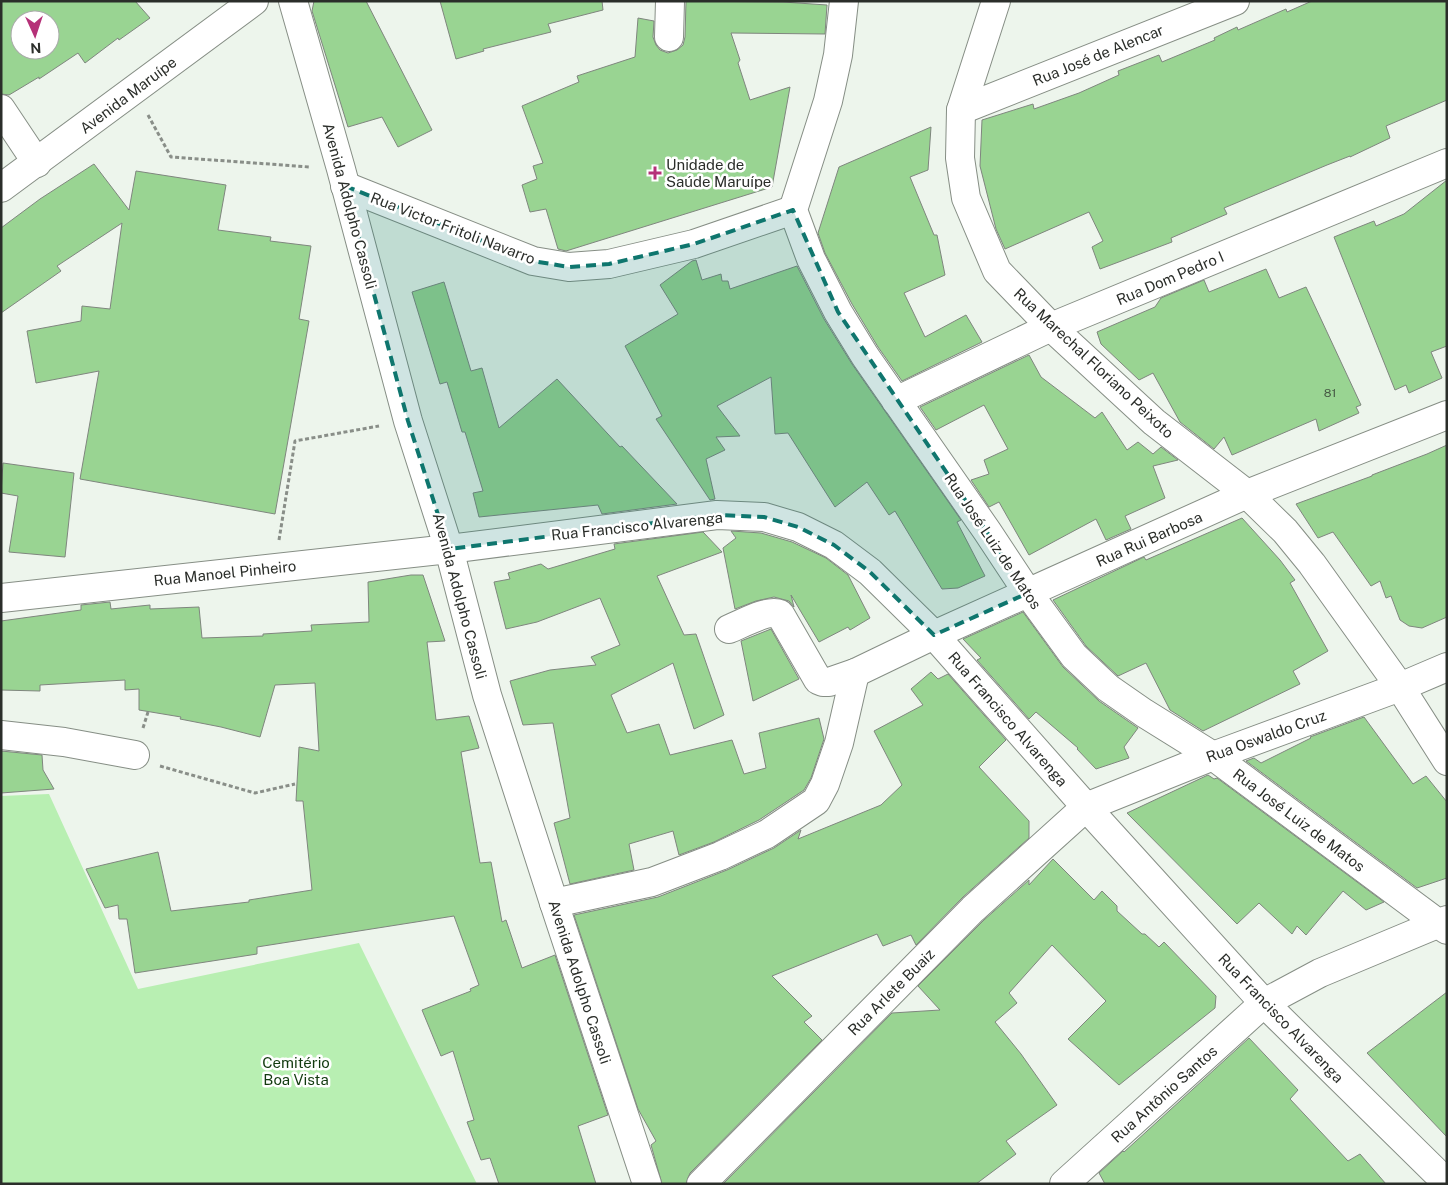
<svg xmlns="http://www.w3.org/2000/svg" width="1448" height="1185" font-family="'Public Sans',sans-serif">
<rect width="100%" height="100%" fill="#edf5ec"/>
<polygon fill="#b8efb2" points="49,794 138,989 359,943 477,1184 1,1184 1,796"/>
<g fill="#99d492" stroke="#7f867e" fill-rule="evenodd">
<path d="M1,1H135L150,18L119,40L118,38L85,63L78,53L39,79V77L9,95L1,94ZM20,20H50V50H20Z"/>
<polygon points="314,1 366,1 432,130 398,147 382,117 348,127 312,11"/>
<polygon points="440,1 602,1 603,10 548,24 551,32 483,49 484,51 456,59"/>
<polygon points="686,1 783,2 827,5 825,34 731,33 740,60 738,63 750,100 790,87 772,187 566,251 558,249 546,209 530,212 522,185 537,179 533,166 543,163 522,106 579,82 577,76 635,57 638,18 654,21 653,37 656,45 660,50 668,53 677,50 683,45 685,37"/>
<polygon points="1312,1 1447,1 1447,100 1386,126 1390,138 1350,157 1350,156 1327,165 1224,208 1227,214 1171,238 1172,242 1100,269 1092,247 1103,241 1089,212 1005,249 996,229 980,166 982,120 1033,104 1034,109 1079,93 1119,75 1118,71 1159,55 1162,62 1215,40 1214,38 1237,27 1238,30 1286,9 1287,12"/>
<polygon points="931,127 928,170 910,177 934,235 937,235 945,275 904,293 925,337 966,315 982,342 902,381 878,347 852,304 825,253 818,233 839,167"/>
<polygon points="94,164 129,210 136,171 226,185 218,230 271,237 270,241 311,246 299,319 309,321 275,514 80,479 99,371 36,383 27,331 81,321 82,306 110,309 122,223 57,266 61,271 1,313 1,228 40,199"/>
<polygon points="1447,180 1447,346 1431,352 1442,378 1409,393 1406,385 1395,390 1334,237 1374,221 1376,226 1404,214"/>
<polygon points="696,260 702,280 721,274 722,281 728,281 730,289 797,266 824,319 852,364 961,520 957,522 985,576 958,588 942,589 895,511 889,515 867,482 835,507 788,433 775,434 771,377 717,406 740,436 716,437 725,450 706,459 715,499 710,500 656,419 662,416 625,346 678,314 660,285 692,261"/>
<polygon points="1266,269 1279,298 1306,287 1361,405 1356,407 1359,413 1319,431 1316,419 1232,455 1224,437 1214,449 1180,422 1153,373 1139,380 1101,344 1097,332 1155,307 1161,298 1204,280 1209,292"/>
<polygon points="444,282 471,371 482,368 499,428 557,379 620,447 622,446 677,504 602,514 598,505 479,517 473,493 483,491 465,432 462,432 447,382 440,384 412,292"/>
<polygon points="1029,355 1041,377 1095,418 1102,412 1127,450 1138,442 1153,454 1161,447 1178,460 1153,466 1165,498 1125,516 1131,529 1106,540 1096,519 1029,555 999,502 989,507 971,480 989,474 984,460 1008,449 984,405 936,430 920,407"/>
<polygon points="1447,445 1447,617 1422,628 1409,626 1400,620 1391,596 1386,598 1380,581 1371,586 1333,532 1318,538 1296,504 1372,476 1372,475 1427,454"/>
<polygon points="3,463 74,473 65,557 9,552 18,496 1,493"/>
<polygon points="1242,518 1280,560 1295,580 1290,583 1328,651 1293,671 1300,684 1203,731 1170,710 1146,663 1118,676 1086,646 1053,600 1144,557 1146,560"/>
<polygon points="731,531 761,533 792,542 826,558 848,575 870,618 850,630 848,627 819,642 791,595 794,607 789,601 774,597 756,601 735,609 723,548 736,538"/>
<polygon points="703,532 722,552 657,576 684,635 696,634 724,715 694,729 673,663 611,695 627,733 659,724 670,755 732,740 744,774 766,768 759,733 819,718 824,739 811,778 804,790 759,820 714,842 679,855 673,831 629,844 634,870 570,884 554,823 570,818 553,723 523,725 510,681 550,670 596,665 591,657 620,645 600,598 537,622 506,629 494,582 510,579 508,573 541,564 548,569 615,549 614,544"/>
<polygon points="411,575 423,575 445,641 427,642 436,720 469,716 479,748 461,752 480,863 491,862 502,922 506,920 522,968 555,955 608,1115 578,1126 596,1184 499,1184 490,1158 481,1160 467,1122 474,1120 453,1051 441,1056 422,1010 471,991 470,989 479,985 454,916 257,947 257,954 135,973 127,919 119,919 118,905 105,908 86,869 158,852 171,911 249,902 249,900 312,890 303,801 296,801 299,747 319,751 315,683 275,685 260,737 221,727 180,719 181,717 139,710 139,689 125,690 125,680 40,685 40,691 1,690 1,621 81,610 81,605 110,602 111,609 150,605 150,609 199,607 202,638 263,636 263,634 312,631 311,625 369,622 368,582"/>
<polygon points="1023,612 1063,667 1099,701 1138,728 1124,747 1129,758 1096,769 1077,749 1078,748 1036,712 1029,719 977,660 981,658 963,639"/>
<polygon points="771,629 799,679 753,701 741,641"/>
<polygon points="931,672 938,679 948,674 1006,740 979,767 1029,821 1029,838 963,897 916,945 911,935 883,946 877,934 772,976 812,1016 804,1022 822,1040 690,1173 686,1184 662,1184 651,1145 656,1141 638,1109 574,915 658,897 727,870 774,848 801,830 798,839 881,805 902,785 874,731 923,705 911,689"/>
<polygon points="1364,717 1413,784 1426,776 1447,802 1447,878 1417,888 1246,761 1254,758 1261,763 1311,738 1310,737"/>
<polygon points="1,751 42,755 43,770 54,789 1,793"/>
<polygon points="1208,775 1214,779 1217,778 1384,902 1366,910 1343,891 1306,935 1297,926 1292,934 1259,903 1237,924 1127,813"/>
<polygon points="1053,859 1094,900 1102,891 1117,906 1117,911 1142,934 1145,934 1159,947 1164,942 1216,996 1215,1008 1119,1085 1068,1039 1106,1001 1052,945 1009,993 1017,1003 995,1022 1021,1054 1057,1105 1006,1141 1016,1154 976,1184 723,1184 892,1013 940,1010 918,986 984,920 1029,880 1029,885"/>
<polygon points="1447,992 1447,1137 1367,1053"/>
<polygon points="1249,1038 1298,1090 1290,1099 1348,1161 1360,1154 1386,1184 1105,1184 1099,1173 1123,1151 1124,1152"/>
</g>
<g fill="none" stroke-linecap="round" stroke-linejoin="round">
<g stroke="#868e85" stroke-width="30">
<g id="minor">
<polyline points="293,1 341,169 408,421 449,549 487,695 554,903 647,1184"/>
<polyline points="844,1 838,55 828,101 793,210 811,259 838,312 865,356 987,531 1028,593 1074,656 1108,688 1144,713 1213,756 1447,930"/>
<polyline points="996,1 961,110 960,158 966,198 997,271 1051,327 1154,422 1247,494 1285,531 1312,564 1400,687 1447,761"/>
<polyline points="669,37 670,1"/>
<polyline points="1,109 37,163"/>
<polyline points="961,110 1235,1"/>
<polyline points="345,186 533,261 569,267 609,264 694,244 793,210"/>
<polyline points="896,401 1051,327 1447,163"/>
<polyline points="1,598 449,549 717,515 764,517 798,527 834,545 870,572 934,635 1086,807 1264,1003 1447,1183"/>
<path d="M729,629C742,624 767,609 780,614L818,680L823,682H829L855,673L934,635L1247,494L1447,415"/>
<polyline points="1,735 64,742 135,755"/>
<polyline points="554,903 652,882 720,856 767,834 816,801 825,784 839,743 855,673"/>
<polyline points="701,1184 973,909 1086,807 1213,756 1400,687 1447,667"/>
<polyline points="1064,1184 1264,1003 1320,973 1447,920"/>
</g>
</g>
<g stroke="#868e85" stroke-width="30">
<polyline id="secondary" points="1,188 254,1"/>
</g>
<g stroke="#898e88" stroke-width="3" stroke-dasharray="4 2.5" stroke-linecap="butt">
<polyline points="148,115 171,157 310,167"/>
<polyline points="279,540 295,441 379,426"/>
<polyline points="143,728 148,712"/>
<polyline points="160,766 255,793 295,784"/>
</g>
<use href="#minor" stroke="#fff" stroke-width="28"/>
<use href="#secondary" stroke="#fff" stroke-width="28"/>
</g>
<path fill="#0f766e" fill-opacity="0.2" stroke="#0f766e" stroke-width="4" stroke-dasharray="10 6" stroke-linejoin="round" d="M345,186L533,261L569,267L609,264L694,244L793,210L838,312L1028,593L934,635L870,572L834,545L798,527L764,517L717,515L449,549L408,421Z"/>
<path fill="#b53178" stroke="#fff" stroke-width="2" d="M652.5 165.5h5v5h5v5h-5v5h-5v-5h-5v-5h5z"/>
<g text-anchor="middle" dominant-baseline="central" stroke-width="5" stroke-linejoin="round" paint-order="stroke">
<g font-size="12" fill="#465844">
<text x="1330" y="393">81</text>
</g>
<g font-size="15" fill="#2b2e2a" stroke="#fff">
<text transform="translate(1098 55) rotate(-22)">Rua José de Alencar</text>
<text transform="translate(128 95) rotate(-37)">Avenida Maruípe</text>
<text transform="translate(350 206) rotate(75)">Avenida Adolpho Cassoli</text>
<text transform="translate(453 228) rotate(21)">Rua Victor Fritoli Navarro</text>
<text transform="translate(1170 278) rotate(-23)">Rua Dom Pedro I</text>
<text transform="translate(1094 363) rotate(43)">Rua Marechal Floriano Peixoto</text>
<text transform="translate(637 526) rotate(-6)">Rua Francisco Alvarenga</text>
<text transform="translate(1149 539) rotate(-24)">Rua Rui Barbosa</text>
<text transform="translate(993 541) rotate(56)">Rua José Luiz de Matos</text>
<text transform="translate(225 573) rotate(-6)">Rua Manoel Pinheiro</text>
<text transform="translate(460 596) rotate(75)">Avenida Adolpho Cassoli</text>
<text transform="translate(1008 719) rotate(49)">Rua Francisco Alvarenga</text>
<text transform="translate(1266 736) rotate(-20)">Rua Oswaldo Cruz</text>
<text transform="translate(1299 820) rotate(37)">Rua José Luiz de Matos</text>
<text transform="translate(580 982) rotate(72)">Avenida Adolpho Cassoli</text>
<text transform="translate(891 992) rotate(-45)">Rua Arlete Buaiz</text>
<text transform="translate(1281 1018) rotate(46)">Rua Francisco Alvarenga</text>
<text transform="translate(1164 1094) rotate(-42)">Rua Antônio Santos</text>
</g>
<g font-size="15" fill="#2b2e2a" stroke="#fff" text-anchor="start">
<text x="666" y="164">Unidade de<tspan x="666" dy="17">Saúde Maruípe</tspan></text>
</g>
<g font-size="15" fill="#123a0f" stroke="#fff">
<text x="296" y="1062">Cemitério<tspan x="296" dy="17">Boa Vista</tspan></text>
</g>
</g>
<rect width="1448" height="1185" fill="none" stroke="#2b2e2a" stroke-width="5"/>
<g transform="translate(35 35) rotate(177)"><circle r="24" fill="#ffffff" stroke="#aaabaa"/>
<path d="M0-4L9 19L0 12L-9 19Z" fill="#b53178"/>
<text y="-8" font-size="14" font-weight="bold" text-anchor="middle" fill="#2b2e2a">N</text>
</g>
</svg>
